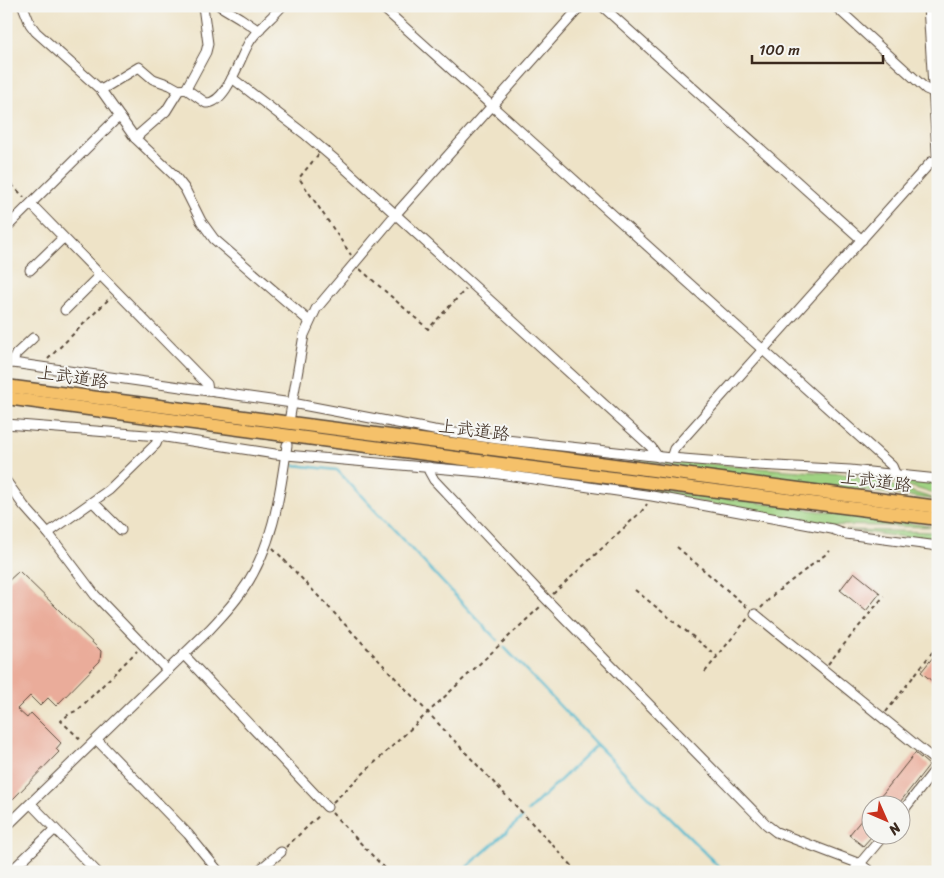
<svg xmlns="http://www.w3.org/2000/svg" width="944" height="878" font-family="Sriracha,'Klee One',sans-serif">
<rect width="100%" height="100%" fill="#f6f6f2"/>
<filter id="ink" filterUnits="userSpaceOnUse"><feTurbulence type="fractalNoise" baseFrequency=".02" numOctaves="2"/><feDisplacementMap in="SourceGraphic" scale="10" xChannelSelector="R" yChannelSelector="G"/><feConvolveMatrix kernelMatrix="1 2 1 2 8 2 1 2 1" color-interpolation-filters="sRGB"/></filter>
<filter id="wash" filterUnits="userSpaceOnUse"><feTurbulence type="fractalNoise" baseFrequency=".0096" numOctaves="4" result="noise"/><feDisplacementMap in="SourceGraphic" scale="20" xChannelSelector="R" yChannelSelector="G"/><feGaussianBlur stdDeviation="1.12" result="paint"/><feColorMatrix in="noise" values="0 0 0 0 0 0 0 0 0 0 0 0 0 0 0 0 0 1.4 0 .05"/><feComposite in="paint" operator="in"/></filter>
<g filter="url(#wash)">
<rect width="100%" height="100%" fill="#eee3c7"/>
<g fill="#9fd282" stroke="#6d7e50">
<polygon points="565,450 744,467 844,474 887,484 938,500 565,452"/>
<polygon points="857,473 938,482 938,495 889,480"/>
<polygon points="551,475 938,527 828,525"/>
<polygon points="847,530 938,532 938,541"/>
</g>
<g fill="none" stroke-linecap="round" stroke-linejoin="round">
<g stroke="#4fb7cd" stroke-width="2.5">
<polyline points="294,465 337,470 497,640"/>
<polyline points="504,647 597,745 724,872"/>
<polyline points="528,811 597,745"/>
<polyline points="471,872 467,867 522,818"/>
</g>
</g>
<g id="blocks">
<g fill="#eaac9a">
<polygon points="19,571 101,651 100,661 56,706 48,698 40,706 30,696 17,709 27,718 31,713 61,743 56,749 59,752 13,799 11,798 6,802 6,583"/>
<polygon points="854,572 880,593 866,611 840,590"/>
<polygon points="938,651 938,686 921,672"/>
<polygon points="915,753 929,765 897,806 873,806"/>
<polygon points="872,807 872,836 863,846 849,835"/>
</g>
</g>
</g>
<g filter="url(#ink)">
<use href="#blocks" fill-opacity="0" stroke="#564637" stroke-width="1"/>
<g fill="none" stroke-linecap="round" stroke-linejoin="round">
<g stroke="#564637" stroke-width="11">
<g id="minor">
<polyline points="23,6 30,24 36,32 101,90 135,138 174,175 185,189 201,221 214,239 309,321"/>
<polyline points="220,6 240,18 259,31"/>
<polyline points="381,6 892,466 895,473"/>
<polyline points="602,6 862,240"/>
<polyline points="835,6 926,89 933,92"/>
<polyline points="928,6 938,167"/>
<polyline points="232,78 306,135 339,163 651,447 658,457"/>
<path d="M186,89L206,103C227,104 240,56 250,41C258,28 272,18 282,6"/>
<polyline points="101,90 139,67 153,79 170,85 179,90"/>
<polyline points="135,138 166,111 179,90 186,89 206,52 208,44 203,6"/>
<polyline points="31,204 207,384 208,391"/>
<polyline points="6,228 114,121 120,117"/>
<polyline points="30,270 63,238"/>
<polyline points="65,310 100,275"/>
<polyline points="6,362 292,403 434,430 498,439 671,458 758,465 850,470 938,479"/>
<polyline points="12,363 16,354 33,338"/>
<polyline points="290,416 304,335 316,309 395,215 581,6"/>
<polyline points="6,424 159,436 275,454 492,473 652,496 832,529 846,534 938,546"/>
<polyline points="671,458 674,449 931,162 937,160"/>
<polyline points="429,467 429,471 434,480 547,600 767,825 776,832 860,864 871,872"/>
<polyline points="6,481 24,506 48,533 95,595 168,671"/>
<polyline points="93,502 121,530"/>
<polyline points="48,533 109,490 156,444 159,436"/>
<polyline points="755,614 938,763"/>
<polyline points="184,655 327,807"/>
<polyline points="97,740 188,834 219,872"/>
<polyline points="31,804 97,872"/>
<polyline points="902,812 938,766"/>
<path d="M6,827L210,629C220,618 231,607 240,594C272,551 280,497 287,445"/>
<polyline points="10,872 55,829"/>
<polyline points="257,872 281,852"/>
<polyline points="853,872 883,836"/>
</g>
</g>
<g stroke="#564637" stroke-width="15">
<g id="highway">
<polyline points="6,386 938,507"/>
<polyline points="6,398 494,463 938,519"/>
</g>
</g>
<g stroke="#564637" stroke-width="2" stroke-dasharray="4 4" stroke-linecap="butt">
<polyline points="318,155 299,178 351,255"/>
<polyline points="6,179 24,197"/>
<polyline points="360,269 428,329 466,289"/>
<polyline points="48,359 111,297"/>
<polyline points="677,547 749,609"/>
<polyline points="273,548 578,872"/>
<polyline points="635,590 717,656"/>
<polyline points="553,594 642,511 647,504"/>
<polyline points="761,608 774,594 830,551"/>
<polyline points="828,664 884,596"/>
<polyline points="705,672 748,618"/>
<polyline points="886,712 934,650"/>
<polyline points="80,739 61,721 69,714 78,710 137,651"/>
<polyline points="333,802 541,606"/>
<polyline points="332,813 388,872"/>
<polyline points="286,847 321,814"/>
</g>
<use href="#minor" stroke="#fff" stroke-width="9"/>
<use href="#highway" stroke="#f5c16b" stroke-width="12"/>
</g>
</g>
<g text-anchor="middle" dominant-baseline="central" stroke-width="4" stroke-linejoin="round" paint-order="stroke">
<g font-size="18" fill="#3b2a1e" stroke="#f6f6f2">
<text transform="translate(73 377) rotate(8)">上武道路</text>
<text transform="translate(474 430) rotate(7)">上武道路</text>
<text transform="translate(876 481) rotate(7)">上武道路</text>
</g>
</g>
<rect width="944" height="878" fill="none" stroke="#f6f6f2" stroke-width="25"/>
<g transform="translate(886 820) rotate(135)"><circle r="24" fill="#f6f6f2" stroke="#aba49d"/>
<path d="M0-4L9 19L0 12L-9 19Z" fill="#c8321e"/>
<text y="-8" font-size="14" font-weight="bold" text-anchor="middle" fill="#3b2a1e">N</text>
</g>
<path d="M752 55v8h131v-8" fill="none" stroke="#3b2a1e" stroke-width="2.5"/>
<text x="759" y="55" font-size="15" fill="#3b2a1e" stroke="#f6f6f2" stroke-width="4" paint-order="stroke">100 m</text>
</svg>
